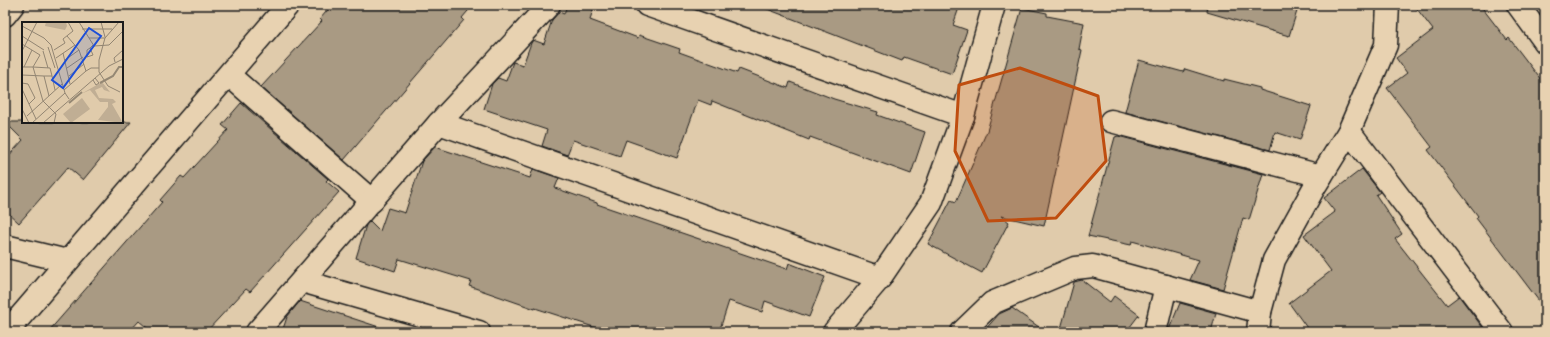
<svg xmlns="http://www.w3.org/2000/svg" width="1550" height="337" font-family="'Patrick Hand',sans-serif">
<rect width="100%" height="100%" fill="#e0cbab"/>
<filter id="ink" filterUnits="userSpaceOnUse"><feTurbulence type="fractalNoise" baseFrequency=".025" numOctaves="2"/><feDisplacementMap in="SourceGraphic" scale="8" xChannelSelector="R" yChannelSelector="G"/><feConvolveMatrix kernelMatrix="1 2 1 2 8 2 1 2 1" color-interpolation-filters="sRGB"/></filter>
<g filter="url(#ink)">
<g fill="#a99a83" stroke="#1c1c1c">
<polygon points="332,5 473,5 462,18 464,20 344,160 261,87 322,21 320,19"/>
<polygon points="567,5 594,5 590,20 638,38 639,35 680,49 679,52 737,73 739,69 788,88 790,82 834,99 878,112 877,115 925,132 911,174 810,137 809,140 712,101 711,105 698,100 677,158 626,140 620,156 573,140 567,155 542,146 547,130 484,109 492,84 498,78 506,81 513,62 523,65 531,43 533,40 544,44 552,20 559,12 564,14"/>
<polygon points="762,5 960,5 953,25 967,30 952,74 904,57 902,61 762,7"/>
<polygon points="1208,5 1299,5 1289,36 1207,12"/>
<polygon points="1414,5 1480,5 1507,40 1509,38 1545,85 1545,309 1476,218 1478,216 1428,150 1432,147 1387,88 1407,73 1396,58 1433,30"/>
<polygon points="1022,8 1047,13 1047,16 1084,23 1079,49 1082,50 1044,226 1001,216 1009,222 982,273 928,244 951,200 956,202 987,131"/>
<polygon points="1139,60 1183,72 1185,69 1224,81 1224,79 1260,88 1260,90 1311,106 1300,140 1275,132 1270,150 1125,112"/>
<polygon points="241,103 328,179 326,181 339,192 250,292 246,289 206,332 152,332 139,321 129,332 48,332 162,202 160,200 181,176 184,178 228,130 222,125"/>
<polygon points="5,122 131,122 83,180 68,167 19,223 5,210 5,160 23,140"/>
<polygon points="1118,136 1263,174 1249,220 1243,218 1223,289 1190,280 1199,260 1132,241 1131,245 1088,236 1115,137"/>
<polygon points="435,147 530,178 533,169 559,178 555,188 597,203 597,204 787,269 789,263 825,277 809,317 765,301 762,312 729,301 719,332 609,332 535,308 535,309 469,286 471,281 399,259 395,271 356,258 366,225 370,221 380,231 388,208 405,213 422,161"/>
<polygon points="1362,169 1380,192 1376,195 1402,234 1395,239 1447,305 1459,296 1486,332 1310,332 1289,303 1331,271 1304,235 1335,212 1324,198"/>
<polygon points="1082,280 1110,302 1114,296 1139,315 1126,332 1060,332 1074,282"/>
<polygon points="300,301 379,327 378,332 282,332 287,317"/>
<polygon points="1180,303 1216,313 1211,332 1168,332"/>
<polygon points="1012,308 1046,332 983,332 999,314"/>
</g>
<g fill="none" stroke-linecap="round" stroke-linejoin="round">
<g stroke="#1c1c1c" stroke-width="25">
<g id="minor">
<polyline points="647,5 963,116 931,203 880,278 834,332"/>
<polyline points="1518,5 1545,42"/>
<polyline points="5,15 13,5"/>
<polyline points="229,75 372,201"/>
<polyline points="963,116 994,5"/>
<polyline points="1111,121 1321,176"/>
<polyline points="439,123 880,278"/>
<polyline points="1349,131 1502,332"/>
<polyline points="5,246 67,261"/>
<polyline points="302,281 479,332"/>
<polyline points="7,332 288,5"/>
<polyline points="257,332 439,123 549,5"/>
<polyline points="962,332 992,303 1075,268 1093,266 1260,312"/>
<polyline points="1155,332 1166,286"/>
<polyline points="1258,332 1260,312 1274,260 1315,186 1349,131 1386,45 1388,5"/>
</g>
</g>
<use href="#minor" stroke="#e8d2b1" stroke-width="22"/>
</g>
</g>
<path fill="#bf4d0f" fill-opacity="0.2" stroke="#bf4d0f" stroke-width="3" stroke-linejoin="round" d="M1020,68L1098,96L1106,161L1056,218L988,221L955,151L959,85Z"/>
<g transform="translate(22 22)">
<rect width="101" height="101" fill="#e0cbab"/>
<path d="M80,60L88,70L82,68L80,65L73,68L77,76L91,77L94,80L90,82L101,101L76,98L86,85V80H78L68,68L59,72Z" fill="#c0ae94"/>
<path d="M24,0H44L45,4L43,8L23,4ZM60,76L68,87L49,101L41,92Z" fill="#c0ae94"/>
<path fill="none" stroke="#958874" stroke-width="2" d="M78,61L91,54L97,45H101M47,81L60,70"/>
<path fill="none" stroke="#928572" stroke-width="1" d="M57,0L72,24L87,23L101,9M79,0L83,15M97,0L83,16L77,38V50L86,64L98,70M0,4L22,16L29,23L43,71L47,77M60,7H90M0,14L22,28M45,14L57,28M67,16H83M0,22L18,33L11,45H0M26,25L33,46M68,26L71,33L65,35V28L68,26L71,23M32,28L43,21L41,17L51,9L46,0M0,29L15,0M21,29L26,46M41,31L48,62M34,36L53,23M93,40L92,36L101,28M2,45L10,28M45,46L61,35M64,49L69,46H77M0,53L22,54M30,54L33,68M47,54L62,42M71,58L74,63L77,61L73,56M0,61L6,62L13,76L7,82M0,67L14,97M42,68L64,49L57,28L43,38M27,74L22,54H30L28,46L11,45L21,79L34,92L32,101M0,87L7,101M5,94L40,62M10,101L43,71M21,101L87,44L101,37"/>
<path fill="#1d4ed8" fill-opacity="0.15" stroke="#1d4ed8" stroke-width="2" d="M67,6L79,14L41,66L30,58Z"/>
<rect width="101" height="101" fill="none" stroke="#1c1c1c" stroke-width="2"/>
</g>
<rect width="1550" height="337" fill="none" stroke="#e8d2b1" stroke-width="20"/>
<rect x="10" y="10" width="1530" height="317" fill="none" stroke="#1c1c1c" stroke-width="1.5" filter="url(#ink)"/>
</svg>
